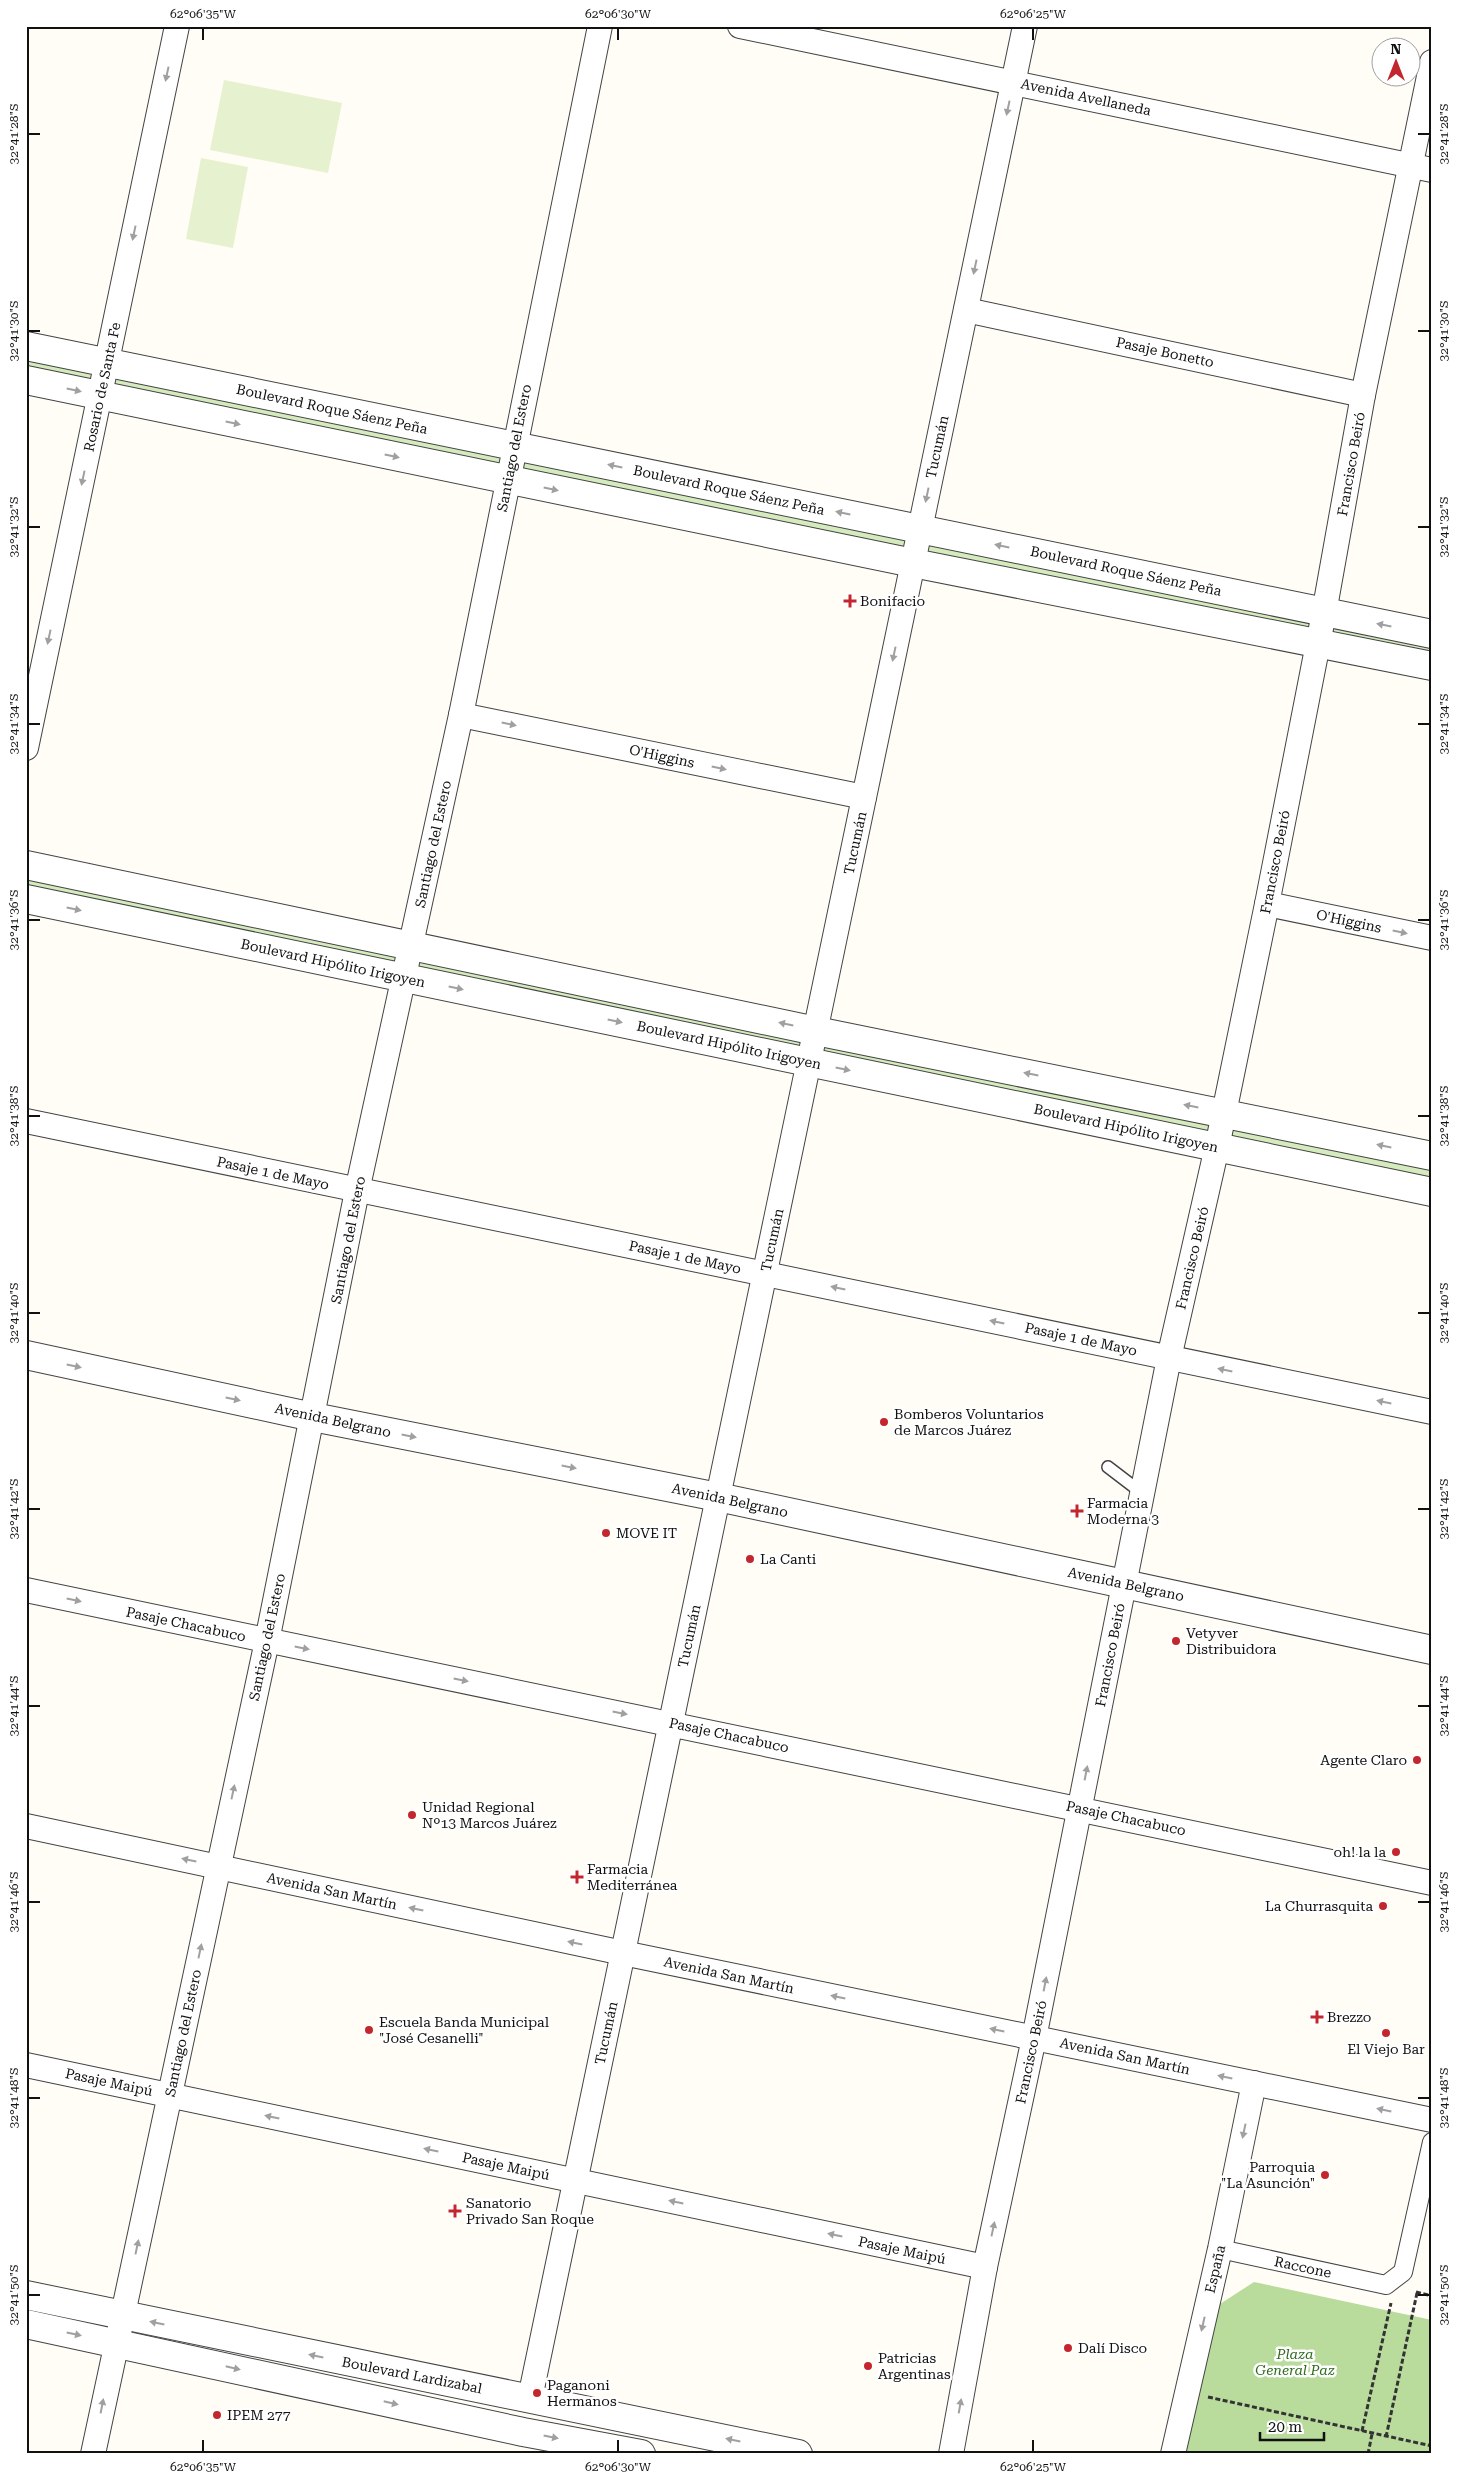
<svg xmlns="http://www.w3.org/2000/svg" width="1458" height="2480" font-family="'Roboto Serif',serif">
<rect width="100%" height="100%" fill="#fffdf5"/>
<g fill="#d5ebbd">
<polygon points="26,355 1432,646 1432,659 26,368"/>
<polygon points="26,865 1432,1156 1432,1192 26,899"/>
</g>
<polygon fill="#b9dc9c" points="1254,2282 1432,2320 1432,2454 1185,2454 1220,2304"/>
<g fill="#e6f2cf">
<polygon points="224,80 342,103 328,173 210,150"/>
<polygon points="201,158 248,167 233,248 186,239"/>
</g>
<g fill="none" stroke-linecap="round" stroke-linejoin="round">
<g stroke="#444" stroke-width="14">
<polyline id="service" points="1108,1467 1142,1493"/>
</g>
<g stroke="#444" stroke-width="20">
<polyline id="pedestrian" points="1220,2249 1386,2285 1403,2272 1432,2142"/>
</g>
<g stroke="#444" stroke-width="26">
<g id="minor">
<polyline points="740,26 1432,170"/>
<polyline points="966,310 1363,395"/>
<polyline points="461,715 864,797"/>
<polyline points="26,748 177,26"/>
<polyline points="1267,904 1432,938"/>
<polyline points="26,1121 1432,1412"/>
<polyline points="26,1590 1432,1883"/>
<polyline points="26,1826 623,1953 1432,2120"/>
<polyline points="26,2065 985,2267"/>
<polyline points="530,2398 1025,26"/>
<polyline points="93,2454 267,1641 357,1191 461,715 600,26"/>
<polyline points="951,2454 985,2267 1034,2038 1169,1358 1217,1147 1267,904 1324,613 1363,395 1432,62"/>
<polyline points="1173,2454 1220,2249 1254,2083"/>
</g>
</g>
<g stroke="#444" stroke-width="30">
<g id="tertiary">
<polyline points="26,346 1432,634"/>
<polyline points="26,380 913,563 1432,666"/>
<polyline points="26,865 816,1031 1432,1156"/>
<polyline points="26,899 1432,1192"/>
<polyline points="26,1355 313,1417 718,1497 1432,1650"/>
<polyline points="26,2295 798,2454"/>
<polyline points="26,2324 523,2432 641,2454"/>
</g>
</g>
<g stroke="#333" stroke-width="3" stroke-dasharray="5 2.5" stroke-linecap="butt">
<polyline points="1416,2292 1432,2296"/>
<polyline points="1208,2397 1432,2446"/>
<polyline points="1362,2431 1391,2303"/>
<polyline points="1386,2437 1417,2293"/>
<polyline points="1368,2454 1372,2434"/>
</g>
<use href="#service" stroke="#fff" stroke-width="11"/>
<use href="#pedestrian" stroke="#fff" stroke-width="18"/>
<use href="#minor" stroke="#fff" stroke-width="24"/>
<use href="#tertiary" stroke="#fff" stroke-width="28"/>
</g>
<defs><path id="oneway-solid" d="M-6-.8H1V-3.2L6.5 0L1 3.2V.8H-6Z" transform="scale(1.25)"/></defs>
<g fill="#a0a0a0">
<use href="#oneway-solid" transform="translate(167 74) rotate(102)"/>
<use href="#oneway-solid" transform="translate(1008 108) rotate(102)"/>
<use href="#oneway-solid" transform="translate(134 233) rotate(102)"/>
<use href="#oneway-solid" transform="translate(975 267) rotate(102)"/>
<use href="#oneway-solid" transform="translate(74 390) rotate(12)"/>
<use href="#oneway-solid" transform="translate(233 423) rotate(12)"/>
<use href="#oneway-solid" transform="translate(392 456) rotate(12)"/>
<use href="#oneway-solid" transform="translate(615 466) rotate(-168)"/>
<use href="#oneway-solid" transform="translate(83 478) rotate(102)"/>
<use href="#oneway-solid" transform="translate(551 489) rotate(12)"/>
<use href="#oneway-solid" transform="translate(927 495) rotate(102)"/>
<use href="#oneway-solid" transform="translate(843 513) rotate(-168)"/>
<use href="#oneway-solid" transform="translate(1002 546) rotate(-168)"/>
<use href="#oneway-solid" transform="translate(1384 625) rotate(-169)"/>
<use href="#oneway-solid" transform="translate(49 637) rotate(102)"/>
<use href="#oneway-solid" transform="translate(894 654) rotate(102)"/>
<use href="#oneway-solid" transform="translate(509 724) rotate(12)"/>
<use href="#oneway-solid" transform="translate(719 768) rotate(12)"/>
<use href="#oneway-solid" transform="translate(74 909) rotate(12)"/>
<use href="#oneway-solid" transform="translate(1400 932) rotate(12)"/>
<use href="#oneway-solid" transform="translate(456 988) rotate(12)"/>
<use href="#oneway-solid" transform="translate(615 1021) rotate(12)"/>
<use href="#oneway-solid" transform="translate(786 1024) rotate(-168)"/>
<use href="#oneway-solid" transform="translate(843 1069) rotate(12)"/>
<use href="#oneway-solid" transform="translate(1031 1074) rotate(-169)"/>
<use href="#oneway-solid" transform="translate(1191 1106) rotate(-169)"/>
<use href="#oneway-solid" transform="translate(1384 1146) rotate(-168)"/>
<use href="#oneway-solid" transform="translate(838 1288) rotate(-168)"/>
<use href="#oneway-solid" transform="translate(997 1322) rotate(-168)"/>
<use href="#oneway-solid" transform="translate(74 1366) rotate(12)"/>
<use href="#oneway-solid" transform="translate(1225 1370) rotate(-168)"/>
<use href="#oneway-solid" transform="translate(233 1399) rotate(12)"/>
<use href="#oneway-solid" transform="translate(1384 1402) rotate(-168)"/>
<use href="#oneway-solid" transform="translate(409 1436) rotate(11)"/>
<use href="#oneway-solid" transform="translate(569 1467) rotate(11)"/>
<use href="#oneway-solid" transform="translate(74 1600) rotate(12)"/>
<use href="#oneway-solid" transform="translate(302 1648) rotate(11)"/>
<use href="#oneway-solid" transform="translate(461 1680) rotate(11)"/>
<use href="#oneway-solid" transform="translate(620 1713) rotate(11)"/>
<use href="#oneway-solid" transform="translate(1086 1773) rotate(-79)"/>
<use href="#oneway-solid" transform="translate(233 1792) rotate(-78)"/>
<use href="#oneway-solid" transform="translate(189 1860) rotate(-168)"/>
<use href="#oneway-solid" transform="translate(416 1909) rotate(-168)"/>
<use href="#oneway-solid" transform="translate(575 1943) rotate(-168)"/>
<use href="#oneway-solid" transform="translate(200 1951) rotate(-78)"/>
<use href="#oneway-solid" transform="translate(1045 1984) rotate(-79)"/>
<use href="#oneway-solid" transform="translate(838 1997) rotate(-168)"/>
<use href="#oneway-solid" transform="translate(997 2030) rotate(-168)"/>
<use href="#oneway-solid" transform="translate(1225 2077) rotate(-168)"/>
<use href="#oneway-solid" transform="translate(1384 2110) rotate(-168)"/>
<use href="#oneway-solid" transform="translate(272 2117) rotate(-168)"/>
<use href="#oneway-solid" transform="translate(1244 2131) rotate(102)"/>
<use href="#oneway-solid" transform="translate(431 2150) rotate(-168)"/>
<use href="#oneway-solid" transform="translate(676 2202) rotate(-168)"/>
<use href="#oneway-solid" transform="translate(993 2229) rotate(-78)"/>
<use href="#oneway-solid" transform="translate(835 2235) rotate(-168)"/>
<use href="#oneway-solid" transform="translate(137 2247) rotate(-78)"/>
<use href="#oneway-solid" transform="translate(157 2323) rotate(-168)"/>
<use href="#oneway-solid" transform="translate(1203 2324) rotate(103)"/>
<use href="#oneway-solid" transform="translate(74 2334) rotate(12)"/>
<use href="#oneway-solid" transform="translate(316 2356) rotate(-168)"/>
<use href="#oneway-solid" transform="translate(233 2368) rotate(13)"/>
<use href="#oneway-solid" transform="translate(391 2403) rotate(13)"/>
<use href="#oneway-solid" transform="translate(102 2406) rotate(-79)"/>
<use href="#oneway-solid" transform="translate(960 2406) rotate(-80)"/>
<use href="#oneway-solid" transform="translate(551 2437) rotate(11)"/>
<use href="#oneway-solid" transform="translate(733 2440) rotate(-168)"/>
</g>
<path fill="none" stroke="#111" stroke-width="2" d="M203,28V40M618,28V40M1033,28V40M28,134H40M1418,134H1430M28,331H40M1418,331H1430M28,527H40M1418,527H1430M28,724H40M1418,724H1430M28,920H40M1418,920H1430M28,1116H40M1418,1116H1430M28,1313H40M1418,1313H1430M28,1509H40M1418,1509H1430M28,1706H40M1418,1706H1430M28,1902H40M1418,1902H1430M28,2098H40M1418,2098H1430M28,2295H40M1418,2295H1430M203,2440V2452M618,2440V2452M1033,2440V2452"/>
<g fill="#c4262e" stroke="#fff" stroke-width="2">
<path d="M847.5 593.5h5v5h5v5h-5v5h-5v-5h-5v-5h5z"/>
<circle cx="884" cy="1422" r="5"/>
<path d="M1074.5 1503.5h5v5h5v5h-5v5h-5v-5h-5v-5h5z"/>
<circle cx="606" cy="1533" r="5"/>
<circle cx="750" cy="1559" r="5"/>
<circle cx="1176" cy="1641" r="5"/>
<circle cx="1417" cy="1760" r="5"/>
<circle cx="412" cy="1815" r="5"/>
<circle cx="1396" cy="1852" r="5"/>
<path d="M574.5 1869.5h5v5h5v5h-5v5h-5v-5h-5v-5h5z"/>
<circle cx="1383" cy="1906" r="5"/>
<path d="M1314.5 2009.5h5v5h5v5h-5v5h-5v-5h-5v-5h5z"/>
<circle cx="369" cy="2030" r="5"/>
<circle cx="1386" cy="2033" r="5"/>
<circle cx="1325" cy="2175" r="5"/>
<path d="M452.5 2203.5h5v5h5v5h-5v5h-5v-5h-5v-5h5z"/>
<circle cx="1068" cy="2348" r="5"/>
<circle cx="868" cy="2366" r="5"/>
<circle cx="537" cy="2393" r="5"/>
<circle cx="217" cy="2415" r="5"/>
</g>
<g text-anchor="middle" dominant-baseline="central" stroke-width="5" stroke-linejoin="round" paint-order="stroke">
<g font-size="14" fill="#111" stroke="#fff">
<text transform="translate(1086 97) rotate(12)">Avenida Avellaneda</text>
<text transform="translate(1165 352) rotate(12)">Pasaje Bonetto</text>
<text transform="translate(102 387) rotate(-78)">Rosario de Santa Fe</text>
<text transform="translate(332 409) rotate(12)">Boulevard Roque Sáenz Peña</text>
<text transform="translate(937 447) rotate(-78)">Tucumán</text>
<text transform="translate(514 448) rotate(-79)">Santiago del Estero</text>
<text transform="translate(1351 464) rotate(-80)">Francisco Beiró</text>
<text transform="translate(729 490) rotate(12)">Boulevard Roque Sáenz Peña</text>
<text transform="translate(1126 571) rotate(12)">Boulevard Roque Sáenz Peña</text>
<text transform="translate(662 756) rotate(12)">O'Higgins</text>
<text transform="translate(855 843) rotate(-78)">Tucumán</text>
<text transform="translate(433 844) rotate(-78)">Santiago del Estero</text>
<text transform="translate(1275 862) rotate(-79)">Francisco Beiró</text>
<text transform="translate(1349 921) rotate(12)">O'Higgins</text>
<text transform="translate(333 963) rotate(12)">Boulevard Hipólito Irigoyen</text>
<text transform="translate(729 1045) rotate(12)">Boulevard Hipólito Irigoyen</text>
<text transform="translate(1126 1128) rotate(12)">Boulevard Hipólito Irigoyen</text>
<text transform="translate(273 1173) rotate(12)">Pasaje 1 de Mayo</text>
<text transform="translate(348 1240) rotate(-79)">Santiago del Estero</text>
<text transform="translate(772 1240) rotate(-78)">Tucumán</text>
<text transform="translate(685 1257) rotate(12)">Pasaje 1 de Mayo</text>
<text transform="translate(1192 1258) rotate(-77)">Francisco Beiró</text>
<text transform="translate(1081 1339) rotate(12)">Pasaje 1 de Mayo</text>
<text transform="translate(333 1420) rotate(12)">Avenida Belgrano</text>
<text transform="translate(730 1500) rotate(12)">Avenida Belgrano</text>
<text transform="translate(1126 1584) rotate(12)">Avenida Belgrano</text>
<text transform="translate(186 1624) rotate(12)">Pasaje Chacabuco</text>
<text transform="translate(689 1636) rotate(-78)">Tucumán</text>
<text transform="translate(267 1637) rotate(-78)">Santiago del Estero</text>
<text transform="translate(1110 1655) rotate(-79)">Francisco Beiró</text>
<text transform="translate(729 1735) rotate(12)">Pasaje Chacabuco</text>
<text transform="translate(1126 1818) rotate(12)">Pasaje Chacabuco</text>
<text transform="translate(332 1891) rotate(12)">Avenida San Martín</text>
<text transform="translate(729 1975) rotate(12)">Avenida San Martín</text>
<text transform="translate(183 2033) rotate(-78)">Santiago del Estero</text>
<text transform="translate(606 2033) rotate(-78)">Tucumán</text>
<text transform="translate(1031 2052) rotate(-78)">Francisco Beiró</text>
<text transform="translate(1125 2056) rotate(12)">Avenida San Martín</text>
<text transform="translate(109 2082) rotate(12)">Pasaje Maipú</text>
<text transform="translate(506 2166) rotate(12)">Pasaje Maipú</text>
<text transform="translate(902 2250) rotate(12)">Pasaje Maipú</text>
<text transform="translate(1303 2267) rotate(12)">Raccone</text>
<text transform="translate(1215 2269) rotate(-77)">España</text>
<text transform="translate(412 2375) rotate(11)">Boulevard Lardizabal</text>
</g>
<g font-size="14" fill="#111" stroke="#fff" text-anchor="start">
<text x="860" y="601">Bonifacio</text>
<text x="894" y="1414">Bomberos Voluntarios<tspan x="894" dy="16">de Marcos Juárez</tspan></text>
<text x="1087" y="1503">Farmacia<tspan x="1087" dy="16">Moderna 3</tspan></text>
<text x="616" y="1533">MOVE IT</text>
<text x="760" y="1559">La Canti</text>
<text x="1186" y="1633">Vetyver<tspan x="1186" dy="16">Distribuidora</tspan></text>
<text x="1407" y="1760" text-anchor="end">Agente Claro</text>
<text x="422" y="1807">Unidad Regional<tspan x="422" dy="16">Nº13 Marcos Juárez</tspan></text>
<text x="1386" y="1852" text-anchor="end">oh! la la</text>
<text x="587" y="1869">Farmacia<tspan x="587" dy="16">Mediterránea</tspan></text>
<text x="1373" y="1906" text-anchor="end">La Churrasquita</text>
<text x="1327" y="2017">Brezzo</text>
<text x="379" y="2022">Escuela Banda Municipal<tspan x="379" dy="16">"José Cesanelli"</tspan></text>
<text x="1386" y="2049" text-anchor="middle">El Viejo Bar</text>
<text x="1315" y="2167" text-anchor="end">Parroquia<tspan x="1315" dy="16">"La Asunción"</tspan></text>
<text x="466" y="2203">Sanatorio<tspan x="466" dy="16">Privado San Roque</tspan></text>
<text x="1078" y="2348">Dalí Disco</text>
<text x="878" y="2358">Patricias<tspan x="878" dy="16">Argentinas</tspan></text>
<text x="547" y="2385">Paganoni<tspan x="547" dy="16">Hermanos</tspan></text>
<text x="227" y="2415">IPEM 277</text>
</g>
<g font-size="14" font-style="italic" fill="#2f6b1f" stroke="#fff">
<text x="1295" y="2354">Plaza<tspan x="1295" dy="16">General Paz</tspan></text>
</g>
</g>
<rect width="1458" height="2480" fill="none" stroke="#ffffff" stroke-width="55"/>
<g transform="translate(1396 62)"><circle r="24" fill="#ffffff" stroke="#a0a0a0"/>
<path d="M0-4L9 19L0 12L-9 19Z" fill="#c4262e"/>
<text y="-8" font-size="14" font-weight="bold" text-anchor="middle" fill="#111111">N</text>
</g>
<path d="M1260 2432v8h64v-8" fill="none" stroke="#111111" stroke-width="2.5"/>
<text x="1268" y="2432" font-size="15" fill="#111111" stroke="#ffffff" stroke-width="4" paint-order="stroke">20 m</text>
<rect x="28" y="28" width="1402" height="2424" fill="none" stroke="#111" stroke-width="2"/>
<g font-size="12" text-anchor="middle" fill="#111">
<text x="203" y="18">62°06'35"W</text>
<text x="618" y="18">62°06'30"W</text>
<text x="1033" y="18">62°06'25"W</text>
<text transform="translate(14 134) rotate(-90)" y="4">32°41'28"S</text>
<text transform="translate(1444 134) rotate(-90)" y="4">32°41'28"S</text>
<text transform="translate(14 331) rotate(-90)" y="4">32°41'30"S</text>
<text transform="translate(1444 331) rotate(-90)" y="4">32°41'30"S</text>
<text transform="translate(14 527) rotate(-90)" y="4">32°41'32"S</text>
<text transform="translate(1444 527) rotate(-90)" y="4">32°41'32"S</text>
<text transform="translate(14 724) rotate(-90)" y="4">32°41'34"S</text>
<text transform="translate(1444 724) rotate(-90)" y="4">32°41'34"S</text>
<text transform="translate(14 920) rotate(-90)" y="4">32°41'36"S</text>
<text transform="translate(1444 920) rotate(-90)" y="4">32°41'36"S</text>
<text transform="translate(14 1116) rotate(-90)" y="4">32°41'38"S</text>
<text transform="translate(1444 1116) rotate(-90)" y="4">32°41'38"S</text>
<text transform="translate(14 1313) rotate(-90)" y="4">32°41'40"S</text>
<text transform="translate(1444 1313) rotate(-90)" y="4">32°41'40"S</text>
<text transform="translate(14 1509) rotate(-90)" y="4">32°41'42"S</text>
<text transform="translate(1444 1509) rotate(-90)" y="4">32°41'42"S</text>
<text transform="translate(14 1706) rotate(-90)" y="4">32°41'44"S</text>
<text transform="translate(1444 1706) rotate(-90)" y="4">32°41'44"S</text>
<text transform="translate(14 1902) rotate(-90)" y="4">32°41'46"S</text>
<text transform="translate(1444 1902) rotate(-90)" y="4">32°41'46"S</text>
<text transform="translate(14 2098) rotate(-90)" y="4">32°41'48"S</text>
<text transform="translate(1444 2098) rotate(-90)" y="4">32°41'48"S</text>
<text transform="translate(14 2295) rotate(-90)" y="4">32°41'50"S</text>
<text transform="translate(1444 2295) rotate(-90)" y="4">32°41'50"S</text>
<text x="203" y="2471">62°06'35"W</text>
<text x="618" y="2471">62°06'30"W</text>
<text x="1033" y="2471">62°06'25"W</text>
</g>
</svg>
